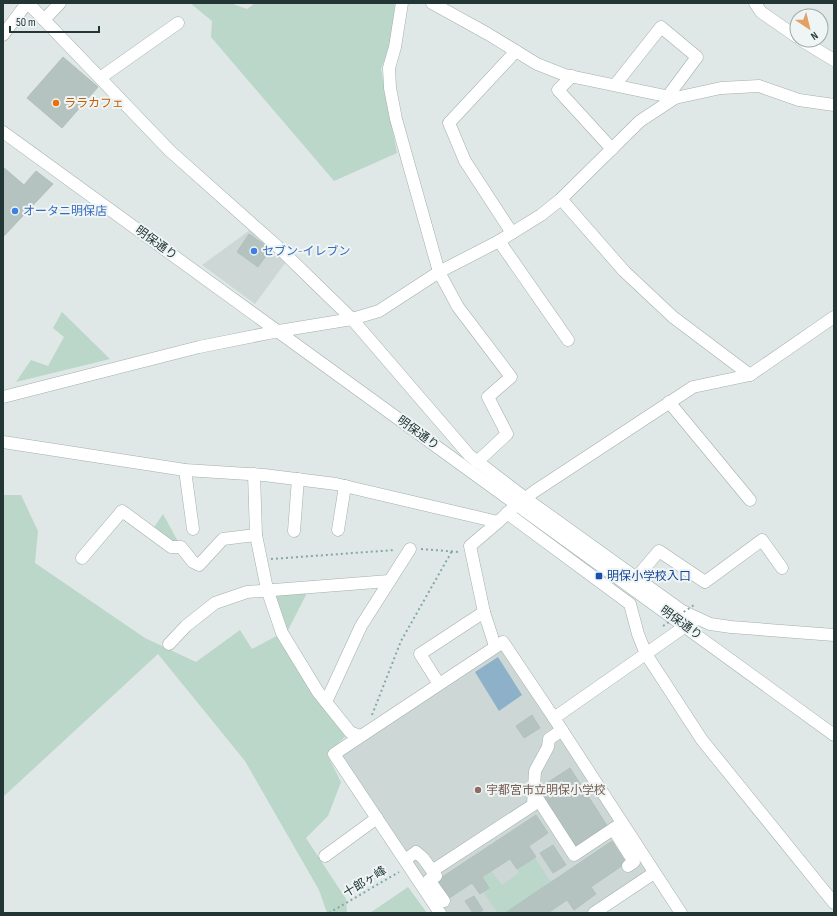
<svg xmlns="http://www.w3.org/2000/svg" width="837" height="916" font-family="'Sofia Sans Condensed','Noto Sans JP',sans-serif">
<rect width="100%" height="100%" fill="#dfe8e6"/>
<g fill="#cdd8d6">
<polygon points="250,230 286,262 255,304 202,265"/>
<polygon points="498,649 504,650 646,868 644,875 586,913 441,913 343,761 344,751"/>
</g>
<g fill="#bad7c9">
<polygon points="190,3 230,3 247,9 255,3 395,3 391,43 381,69 397,153 334,181 211,37 212,21"/>
<polygon points="62,312 110,359 16,382 31,360 48,366 64,337 53,328"/>
<polygon points="3,495 21,495 38,531 35,563 145,638 196,662 240,630 252,649 282,633 350,732 327,754 341,782 328,816 306,838 346,899 347,913 327,913 319,890 245,761 158,654 3,797"/>
<polygon points="163,514 181,547 151,532"/>
<polygon points="308,591 287,632 274,600 278,594"/>
<polygon points="535,858 551,882 505,913 498,913 483,892 489,888 482,877 491,871 502,885 519,873 517,869"/>
<polygon points="408,887 427,913 370,913"/>
</g>
<polygon fill="#8cb1c8" points="498,657 522,695 499,711 475,672"/>
<g fill="#b5c3c0" stroke="#b2c1be">
<polygon points="63,57 98,87 62,128 27,98"/>
<polygon points="3,167 24,185 36,171 53,184 3,237"/>
<polygon points="249,234 271,249 258,267 237,252"/>
<polygon points="532,715 540,728 524,738 516,726"/>
<polygon points="570,768 608,827 576,847 539,788"/>
<polygon points="536,815 548,833 529,846 536,857 517,869 510,859 482,877 489,888 480,894 472,883 448,899 436,881"/>
<polygon points="612,841 626,863 591,887 596,894 574,910 567,900 548,913 505,913"/>
<polygon points="553,845 566,865 553,873 540,853"/>
<polygon points="474,896 483,910 479,913 473,913 465,901"/>
</g>
<g fill="none" stroke-linecap="round" stroke-linejoin="round">
<g stroke="#a3afae" stroke-width="13">
<g id="minor">
<polyline points="28,3 170,151 278,247 352,319 469,455 525,498 681,610 697,618"/>
<polyline points="402,3 395,47 389,68 390,88 396,119 439,272 458,307 511,377 488,397 507,434 477,462"/>
<polyline points="432,3 488,34 537,64 565,75 675,98"/>
<polyline points="755,3 761,12 797,37"/>
<polyline points="44,20 60,3"/>
<polyline points="3,35 27,3"/>
<polyline points="801,40 834,60"/>
<polyline points="572,76 558,90 612,149"/>
<polyline points="100,78 178,23"/>
<polyline points="615,85 661,27 697,57 668,96"/>
<polyline points="3,132 834,735"/>
<polyline points="561,199 624,271 673,317 750,375"/>
<polyline points="512,233 465,161 449,123 516,51"/>
<polyline points="499,241 568,340"/>
<polyline points="3,397 199,347 279,331 352,319 379,311 439,272 499,241 541,215 561,199 640,121 675,98 721,88 759,86 799,100 834,105"/>
<polyline points="669,402 750,500"/>
<polyline points="3,442 185,470 264,475 336,484 498,522 516,505 535,491 693,387 750,375 834,317"/>
<polyline points="185,470 193,529"/>
<polyline points="507,513 630,604 638,634 646,654 702,740 834,903"/>
<polyline points="338,530 345,486"/>
<polyline points="294,531 298,479"/>
<polyline points="256,535 267,589 282,633 318,692 350,732 360,736"/>
<polyline points="82,558 122,511 171,547 181,547 193,562 199,565 223,539 256,535 254,474"/>
<polyline points="636,578 659,551 705,582 762,540 782,568"/>
<polyline points="169,644 186,626 215,603 247,592 389,581"/>
<polyline points="495,646 484,612 470,546 498,522"/>
<polyline points="439,684 420,654 484,612"/>
<polyline points="326,702 361,626 410,549"/>
<polyline points="534,793 574,855 622,823"/>
<polyline points="613,829 634,862 628,866"/>
<polyline points="325,856 377,818"/>
<polyline points="405,860 416,852 423,858 436,876 429,880 444,901"/>
<polyline points="432,871 533,805 535,771 548,747 549,739 562,730"/>
<polyline points="440,913 334,754 503,642 554,718"/>
<polyline points="594,913 654,873"/>
<polyline points="681,913 554,718 697,618 710,624 731,627 834,635"/>
</g>
</g>
<g stroke="#83a8a6" stroke-width="2" stroke-dasharray="2 3" stroke-linecap="butt">
<polyline points="421,549 459,552"/>
<polyline points="271,559 395,550"/>
<polyline points="372,715 401,641 452,551"/>
<polyline points="329,913 399,872"/>
</g>
<use href="#minor" stroke="#fff" stroke-width="12"/>
<polyline stroke="#83a8a6" stroke-width="2" stroke-dasharray="2 3" stroke-linecap="butt" points="663,626 694,605"/>
</g>
<circle fill="#e8710a" stroke="#eff5f4" stroke-width="1.5" cx="56" cy="103" r="4"/>
<g fill="#3f7fe0" stroke="#eff5f4" stroke-width="1.5">
<circle cx="15" cy="211" r="4"/>
<circle cx="254" cy="251" r="4"/>
</g>
<rect fill="#1a4fb4" stroke="#eff5f4" stroke-width="1.5" x="595" y="572" width="8" height="8" rx="2"/>
<circle fill="#8d6e63" stroke="#eff5f4" stroke-width="1.5" cx="478" cy="790" r="4"/>
<g text-anchor="middle" dominant-baseline="central" stroke-width="4" stroke-linejoin="round" paint-order="stroke">
<g font-size="12" fill="#c56008" stroke="#eff5f4" text-anchor="start">
<text x="64" y="103">ララカフェ</text>
</g>
<g font-size="12" fill="#366cbe" stroke="#eff5f4" text-anchor="start">
<text x="23" y="211">オータニ明保店</text>
<text x="262" y="251">セブン-イレブン</text>
</g>
<g font-size="12" fill="#223636" stroke="#eff5f4">
<text transform="translate(156 243) rotate(36)">明保通り</text>
<text transform="translate(418 433) rotate(36)">明保通り</text>
<text transform="translate(681 623) rotate(36)">明保通り</text>
<text transform="translate(365 882) rotate(-31)">十郎ヶ峰</text>
</g>
<g font-size="12" fill="#164399" stroke="#eff5f4" text-anchor="start">
<text x="607" y="576">明保小学校入口</text>
</g>
<g font-size="12" fill="#785e54" stroke="#eff5f4" text-anchor="start">
<text x="486" y="790">宇都宮市立明保小学校</text>
</g>
</g>
<rect width="837" height="916" fill="none" stroke="#223636" stroke-width="8"/>
<g transform="translate(809 28) rotate(145)"><circle r="19" fill="#eff5f4" stroke="#9da9a8"/>
<path d="M0-3L7 15L0 10L-7 15Z" fill="#e2a063"/>
<text y="-6" font-size="11" font-weight="bold" text-anchor="middle" fill="#223636">N</text>
</g>
<path d="M10 26v6h89v-6" fill="none" stroke="#223636" stroke-width="2"/>
<text x="16" y="26" font-size="12" fill="#223636" stroke="#eff5f4" stroke-width="3" paint-order="stroke">50 m</text>
</svg>
